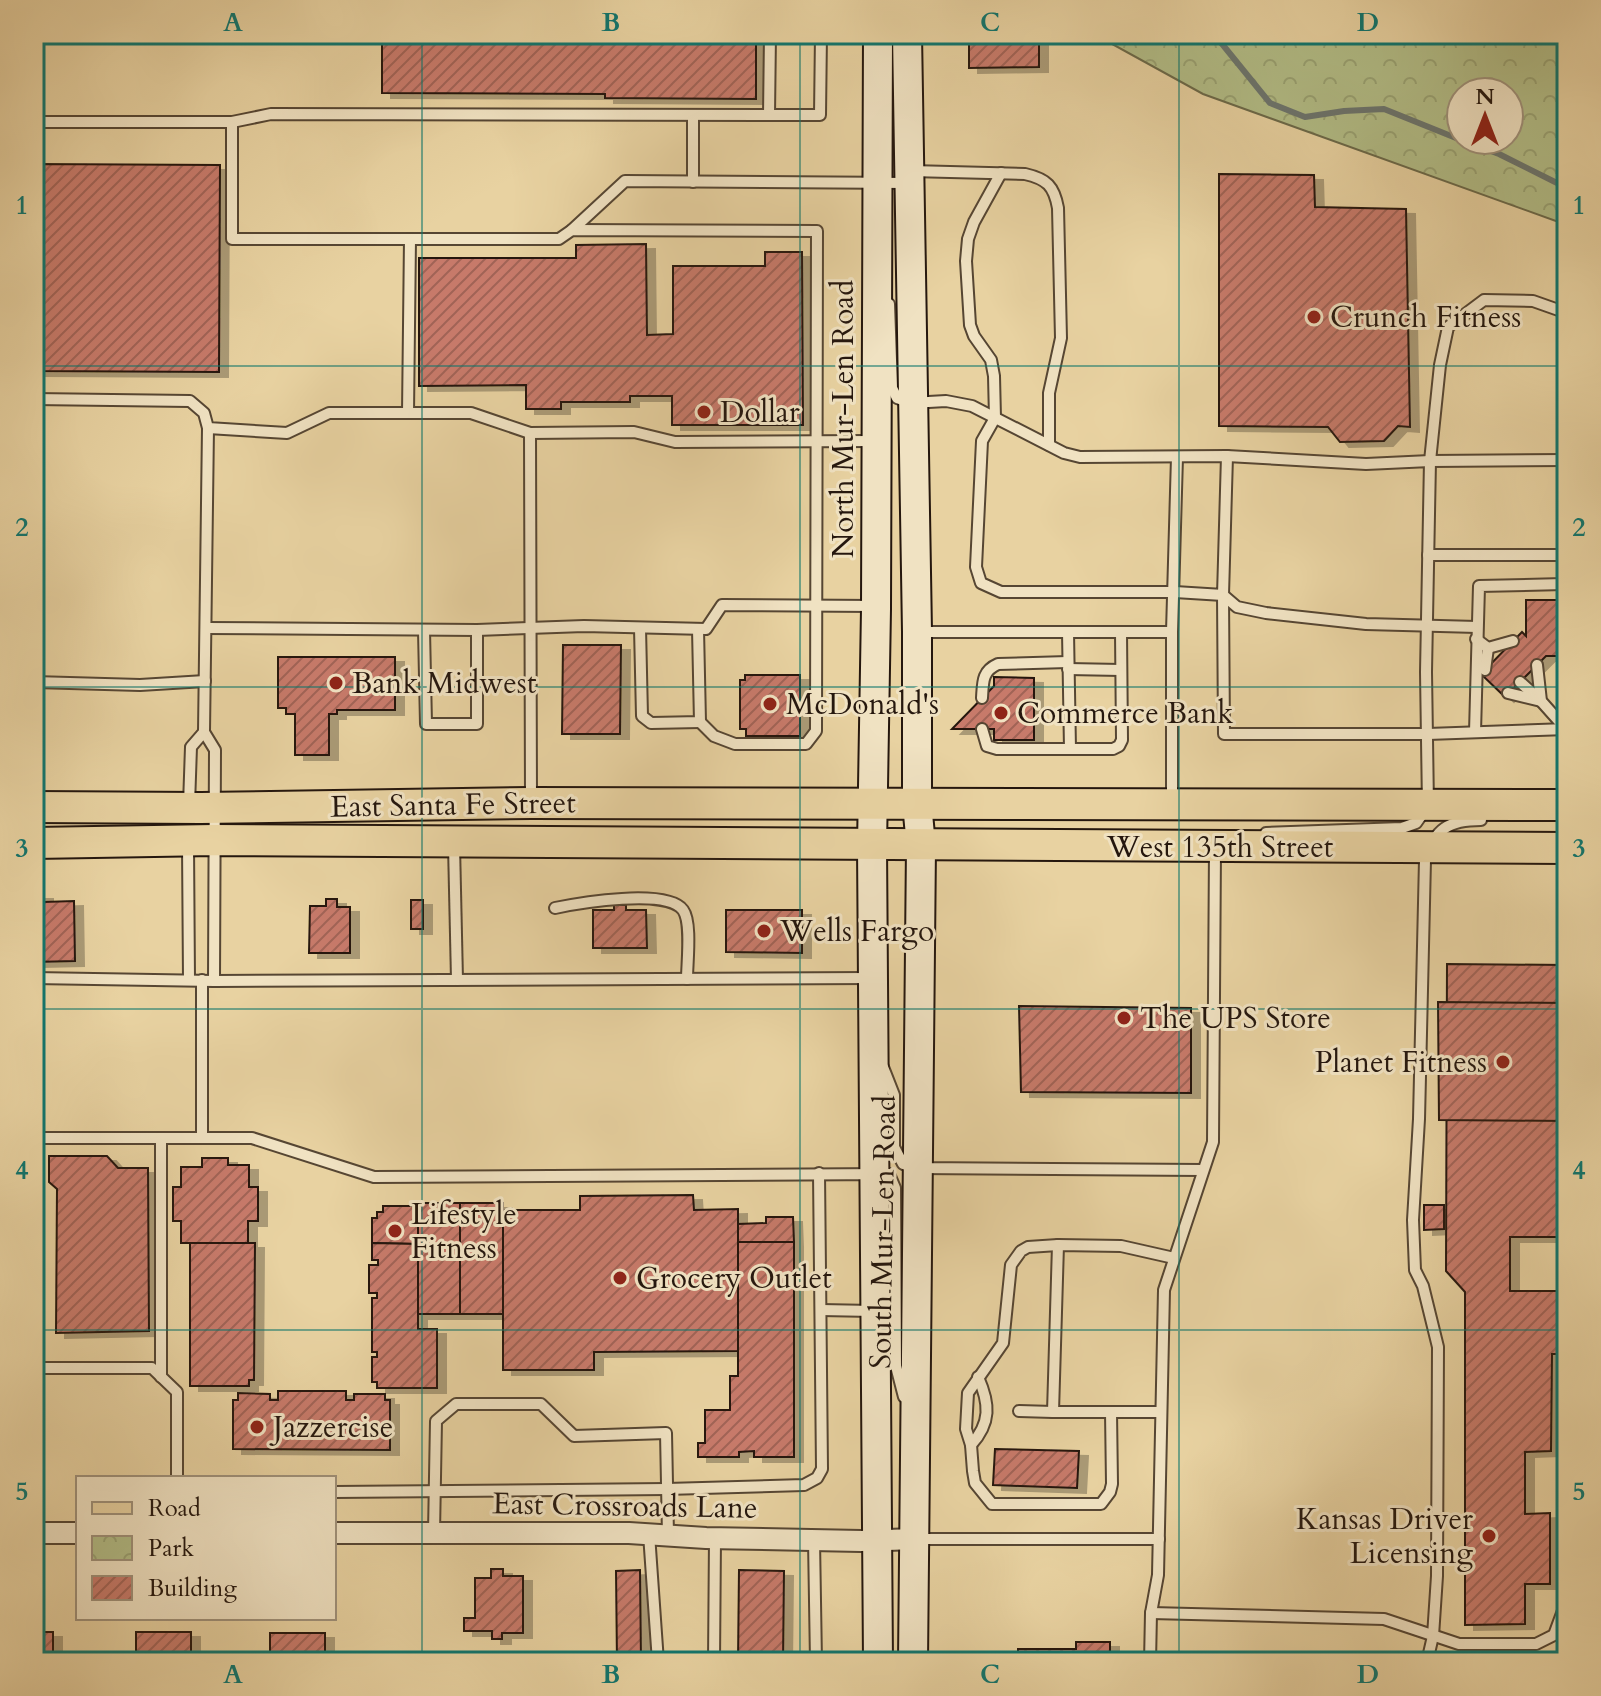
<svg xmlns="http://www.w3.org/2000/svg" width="1601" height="1696" font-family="Cardo,serif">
<defs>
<pattern id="park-crowns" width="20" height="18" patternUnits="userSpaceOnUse" patternTransform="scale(2)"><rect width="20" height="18" fill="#b2bd87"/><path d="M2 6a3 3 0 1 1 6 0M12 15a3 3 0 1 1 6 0" fill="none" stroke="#99a273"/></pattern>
<pattern id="building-hatch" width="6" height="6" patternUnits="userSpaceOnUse" patternTransform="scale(2)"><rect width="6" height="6" fill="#c77a6b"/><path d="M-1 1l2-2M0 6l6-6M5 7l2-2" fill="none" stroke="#a16356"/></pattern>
<filter id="shadow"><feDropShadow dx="9" dy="5" stdDeviation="0" flood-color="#0004"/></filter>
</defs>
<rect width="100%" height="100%" fill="#e8d2a1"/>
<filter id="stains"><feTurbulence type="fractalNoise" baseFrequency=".0025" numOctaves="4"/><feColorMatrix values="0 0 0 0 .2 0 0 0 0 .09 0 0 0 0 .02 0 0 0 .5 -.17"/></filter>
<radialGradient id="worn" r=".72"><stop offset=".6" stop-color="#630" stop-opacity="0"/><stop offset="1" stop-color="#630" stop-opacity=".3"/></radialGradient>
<path fill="url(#park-crowns)" stroke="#6c6a4a" stroke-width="2" fill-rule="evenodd" d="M1101,34H1567V225L1203,94L1103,39ZM1461,92H1509V140H1461Z"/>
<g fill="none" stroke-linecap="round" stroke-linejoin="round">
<g stroke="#6c766f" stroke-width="6">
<polyline points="1214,34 1270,103 1305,117 1344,111 1384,109 1461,140"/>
<polyline points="1461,140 1499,154 1567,188"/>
</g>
</g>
<g fill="url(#building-hatch)" stroke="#25170e" stroke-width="2" filter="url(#shadow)">
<polygon points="382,34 756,34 756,99 605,98 605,94 382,93"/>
<polygon points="969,34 1039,34 1039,67 969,68"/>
<polygon points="34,164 220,165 219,372 34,371"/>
<polygon points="1219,174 1314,175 1315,207 1406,209 1410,427 1398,426 1384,441 1340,442 1328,427 1219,426"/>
<polygon points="646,244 647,335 673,334 673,266 765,266 765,252 802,252 803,425 672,425 672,396 630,396 630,402 561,402 561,409 526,409 526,385 419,386 419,258 576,258 576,245"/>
<polygon points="1526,600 1564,600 1564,620 1567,620 1567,656 1546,656 1505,697 1481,674 1522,632 1526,636"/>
<polygon points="563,645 621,645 620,734 562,734"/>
<polygon points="278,657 395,657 395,710 337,710 337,714 329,714 329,755 295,755 295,714 286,714 286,708 278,708"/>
<polygon points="745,675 800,675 800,736 746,736 746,729 740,729 740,680 745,680"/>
<polygon points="994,677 1034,678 1034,740 994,740 994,729 952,729 994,686"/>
<polygon points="34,894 44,894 44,902 74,901 75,961 34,962"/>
<polygon points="326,899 337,899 337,907 350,907 350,953 309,953 310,906 326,906"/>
<rect x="411" y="900" width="12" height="29"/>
<polygon points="614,905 626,905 626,910 646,910 647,948 593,948 593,910 614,910"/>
<polygon points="726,910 802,910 802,953 726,952"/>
<polygon points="1447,964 1567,965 1567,1237 1510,1237 1510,1291 1567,1291 1567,1354 1552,1354 1551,1451 1525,1452 1525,1514 1550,1513 1550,1584 1525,1584 1525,1624 1465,1625 1465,1292 1446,1271"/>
<polygon points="1438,1002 1567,1003 1567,1121 1439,1120"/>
<polygon points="1019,1006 1191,1008 1191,1093 1021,1092"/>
<polygon points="49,1156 107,1156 118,1168 148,1168 149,1331 56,1333 57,1189 49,1182"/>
<polygon points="202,1158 228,1158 228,1165 249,1165 249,1187 258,1187 258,1221 248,1221 248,1243 181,1243 181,1221 173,1221 173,1187 181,1187 181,1167 202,1167"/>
<polygon points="693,1195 694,1210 738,1209 738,1351 594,1352 594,1370 503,1370 503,1210 580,1210 580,1196"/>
<rect x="418" y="1203" width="42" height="111"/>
<rect x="460" y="1203" width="43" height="111"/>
<polygon points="1424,1205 1444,1205 1444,1229 1424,1230"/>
<polygon points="383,1206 418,1206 418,1244 372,1243 372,1218 377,1218 377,1212 383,1212"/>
<polygon points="766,1217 793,1217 794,1242 738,1242 738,1224 766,1223"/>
<polygon points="738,1242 794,1242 794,1457 754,1457 754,1451 739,1452 739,1457 698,1457 698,1443 705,1443 705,1410 730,1410 730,1376 738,1376"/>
<polygon points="190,1243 255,1243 254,1380 249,1380 249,1386 190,1386"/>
<polygon points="372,1243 418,1244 418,1329 437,1329 437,1388 377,1388 377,1382 372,1382 372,1357 377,1357 377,1352 372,1352 372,1298 377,1298 377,1293 369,1293 369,1265 378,1265 378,1260 372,1260"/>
<polygon points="278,1391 346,1391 346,1400 354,1400 354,1394 385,1394 385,1400 390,1400 390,1450 233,1449 233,1400 238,1400 238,1393 270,1394 270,1400 278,1400"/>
<polygon points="995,1449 1079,1451 1077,1488 993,1485"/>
<polygon points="491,1569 503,1569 503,1576 523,1576 523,1633 502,1633 502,1639 492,1639 492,1631 464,1631 464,1618 475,1618 475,1578 491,1578"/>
<polygon points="640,1570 641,1662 617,1662 616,1571"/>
<polygon points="739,1570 784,1571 783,1662 738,1662"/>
<rect x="34" y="1632" width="19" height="30"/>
<rect x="136" y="1632" width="55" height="30"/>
<rect x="270" y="1633" width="55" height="29"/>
<polygon points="1076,1642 1110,1642 1110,1662 1018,1662 1018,1649 1076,1649"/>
</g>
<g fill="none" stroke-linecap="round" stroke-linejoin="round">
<g stroke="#564633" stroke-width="14">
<g id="service">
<polyline points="769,115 770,34"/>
<polyline points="34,122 232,122 232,239 559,239 572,230 817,231 816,731 806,744 735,744 714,736 700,722"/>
<polyline points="232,122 271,114 820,115 821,34"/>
<path d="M911,171L1025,174C1047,179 1054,186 1058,208L1061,338L1049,393V445"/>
<polyline points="1001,173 974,222 968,239 966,261 970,325 974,336 991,360 994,376 995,418 982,441 976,567 981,583 1001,592 1175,592 1223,595 1227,456"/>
<polyline points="693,182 693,115"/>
<polyline points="572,230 625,181 907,183"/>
<polyline points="889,304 892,388 897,398 911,403 946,401 972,406 1064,453 1080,457 1227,456 1366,464 1430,461 1426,672 1428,806 1416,823 1402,828 1266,833"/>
<polyline points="1567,313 1533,301 1484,300 1448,327 1440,365 1430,461 1567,460"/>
<polyline points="34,399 190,401 204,413 208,428 287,433 329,413 471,413 530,433 634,432 675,442 874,441"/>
<polyline points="408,413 410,239"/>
<polyline points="208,428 204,732 215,750 214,981"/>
<polyline points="530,433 531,801"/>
<polyline points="1428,555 1567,555"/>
<polyline points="1223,595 1224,734 1428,734 1567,729"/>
<polyline points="1223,595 1237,607 1266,613 1366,624 1477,627"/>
<polyline points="206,628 477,630 584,626 706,629 722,605 875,606"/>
<polyline points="640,628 642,716 651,723 700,722 698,629"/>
<polyline points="424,630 426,724 477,724 477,630"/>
<polyline points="919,632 1172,632"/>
<polyline points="1068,632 1070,749"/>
<polyline points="1476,639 1488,648 1513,641"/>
<polyline points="1537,665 1541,701 1566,729"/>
<polyline points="1068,669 1121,670"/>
<polyline points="1485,670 1488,648"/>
<polyline points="34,682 140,685 205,681"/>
<polyline points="1520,682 1540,700"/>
<polyline points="1508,693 1541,701"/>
<path d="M982,698C983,682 982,671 998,664L1068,662"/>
<polyline points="982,729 987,746 997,749 1113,749 1119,746 1122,740 1121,632"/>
<polyline points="1475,732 1479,586 1564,584"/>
<polyline points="1172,803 1172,632 1177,457"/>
<polyline points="189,805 191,747 204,732"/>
<polyline points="188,845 189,980"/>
<polyline points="454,845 457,980"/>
<path d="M555,908C579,903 667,888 683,910C692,922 687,963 687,979"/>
<polyline points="34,978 214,981 872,978"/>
<polyline points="202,980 202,1138"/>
<polyline points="883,1067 894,1095 894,1147 903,1164 917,1168 1203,1170"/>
<polyline points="34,1138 252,1138 374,1177 889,1174 895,1188 896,1366 904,1397"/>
<polyline points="1058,1245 1028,1247 1021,1251 1011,1265 1003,1343 968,1393 966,1429 971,1445 973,1471 975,1483 992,1504 1101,1504 1110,1492 1112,1484 1111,1412"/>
<polyline points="821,1310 873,1311"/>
<polyline points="34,1368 152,1368 177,1392 177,1478"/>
<polyline points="161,1377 161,1138"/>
<polyline points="1019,1411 1053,1412"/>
<polyline points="1161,1412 1053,1412 1058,1245 1121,1246 1174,1258"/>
<path d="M971,1445C991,1423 990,1404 978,1377"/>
<polyline points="334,1492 667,1489 804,1485 817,1478 822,1469 819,1173"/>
<polyline points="434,1533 436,1421 456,1404 541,1404 574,1436 666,1433 668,1535"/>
<polyline points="649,1534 658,1662"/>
<polyline points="916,1539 1159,1539"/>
<polyline points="814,1540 816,1662"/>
<polyline points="1151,1613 1384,1619 1459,1644 1536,1644 1554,1635 1564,1608 1567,1484"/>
<polyline points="714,1662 715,1538"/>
<polyline points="1150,1662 1151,1613 1158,1575 1164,1290 1213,1142 1215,849"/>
<path d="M1427,1662L1433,1636L1437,1576L1438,1347L1423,1286L1415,1270L1413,1220L1419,1119L1425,860C1435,829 1448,820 1481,820"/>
</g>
</g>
<g stroke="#564633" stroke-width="24">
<g id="minor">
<polyline points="34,1533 78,1533"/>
<polyline points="334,1533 629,1533 706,1538 861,1541 914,1539"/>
</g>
</g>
<g stroke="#25170e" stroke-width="32">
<g id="secondary">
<polyline points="907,34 917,632 917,803 921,846 913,1662"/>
<polyline points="878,1662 872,846 876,609 878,34"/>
</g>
</g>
<g stroke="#25170e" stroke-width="34">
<g id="primary">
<polyline points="34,807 201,808 531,803 1567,805"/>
<polyline points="34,843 214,840 1567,848"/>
</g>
</g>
<use href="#service" stroke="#f0e2c2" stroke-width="10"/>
<use href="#minor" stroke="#f0e2c2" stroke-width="20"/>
<use href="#secondary" stroke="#f0e2c2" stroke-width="28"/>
<use href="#primary" stroke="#e8d2a1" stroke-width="30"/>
</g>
<path fill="none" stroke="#0f766e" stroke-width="2" stroke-opacity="0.55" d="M422,34V1662M800,34V1662M1179,34V1662M34,366H1567M34,687H1567M34,1009H1567M34,1330H1567"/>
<g fill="#8f2418" stroke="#f0e2c2" stroke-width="3">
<circle cx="1314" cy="317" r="8"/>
<circle cx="704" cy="412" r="8"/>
<circle cx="336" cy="683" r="8"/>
<circle cx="770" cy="704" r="8"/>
<circle cx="1001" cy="713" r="8"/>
<circle cx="764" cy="931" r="8"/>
<circle cx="1124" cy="1018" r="8"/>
<circle cx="1503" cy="1062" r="8"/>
<circle cx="395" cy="1231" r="8"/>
<circle cx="620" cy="1278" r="8"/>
<circle cx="257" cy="1427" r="8"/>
<circle cx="1489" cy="1536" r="8"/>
</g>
<g text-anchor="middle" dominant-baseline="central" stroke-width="6" stroke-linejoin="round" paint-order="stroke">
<g font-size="30" fill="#25170e" stroke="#f0e2c2" text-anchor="start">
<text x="1330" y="317">Crunch Fitness</text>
<text x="720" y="412">Dollar</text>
<text x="352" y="683">Bank Midwest</text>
<text x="786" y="704">McDonald's</text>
<text x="1017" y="713">Commerce Bank</text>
<text x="780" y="931">Wells Fargo</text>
<text x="1140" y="1018">The UPS Store</text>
<text x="1487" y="1062" text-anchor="end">Planet Fitness</text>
<text x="411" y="1214">Lifestyle<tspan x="411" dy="34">Fitness</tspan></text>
<text x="636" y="1278">Grocery Outlet</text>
<text x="273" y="1427">Jazzercise</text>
<text x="1473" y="1519" text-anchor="end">Kansas Driver<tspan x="1473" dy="34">Licensing</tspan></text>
</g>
<g font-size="30" fill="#25170e" stroke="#f0e2c2">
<text transform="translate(843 419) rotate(-90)">North Mur-Len Road</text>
<text transform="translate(453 805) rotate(-1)">East Santa Fe Street</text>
<text x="1220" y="847">West 135th Street</text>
<text transform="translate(883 1232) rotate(-89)">South Mur-Len Road</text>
<text transform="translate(625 1506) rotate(1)">East Crossroads Lane</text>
</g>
</g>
<rect width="1601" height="1696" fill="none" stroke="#e8d2a1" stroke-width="88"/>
<rect x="76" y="1476" width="260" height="144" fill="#f0e2c2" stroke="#9f917a" stroke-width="2"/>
<rect x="92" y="1502" width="40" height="12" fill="#e8d2a1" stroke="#9f917a" stroke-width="2"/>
<text x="148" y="1516" font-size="24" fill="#25170e">Road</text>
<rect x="92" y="1536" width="40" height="24" fill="url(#park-crowns)" stroke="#9f917a" stroke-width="2"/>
<text x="148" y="1556" font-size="24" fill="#25170e">Park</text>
<rect x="92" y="1576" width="40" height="24" fill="url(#building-hatch)" stroke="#9f917a" stroke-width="2"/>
<text x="148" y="1596" font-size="24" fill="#25170e">Building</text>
<g transform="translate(1485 116)"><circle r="38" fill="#f0e2c2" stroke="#9f917a" stroke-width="2"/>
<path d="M0-6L14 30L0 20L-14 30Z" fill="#8f2418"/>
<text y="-12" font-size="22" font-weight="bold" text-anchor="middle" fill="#25170e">N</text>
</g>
<rect x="44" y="44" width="1513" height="1608" fill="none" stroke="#0f766e" stroke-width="3"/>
<g font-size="26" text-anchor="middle" font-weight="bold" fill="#0f766e">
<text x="233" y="31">A</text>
<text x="611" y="31">B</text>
<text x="990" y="31">C</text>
<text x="1368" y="31">D</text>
<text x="22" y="214">1</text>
<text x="1579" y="214">1</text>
<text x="22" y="536">2</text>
<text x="1579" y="536">2</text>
<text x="22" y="857">3</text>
<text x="1579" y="857">3</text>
<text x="22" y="1179">4</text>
<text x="1579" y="1179">4</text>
<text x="22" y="1500">5</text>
<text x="1579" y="1500">5</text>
<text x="233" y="1683">A</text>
<text x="611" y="1683">B</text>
<text x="990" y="1683">C</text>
<text x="1368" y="1683">D</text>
</g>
<rect width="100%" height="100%" filter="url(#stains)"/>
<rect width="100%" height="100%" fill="url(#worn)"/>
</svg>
